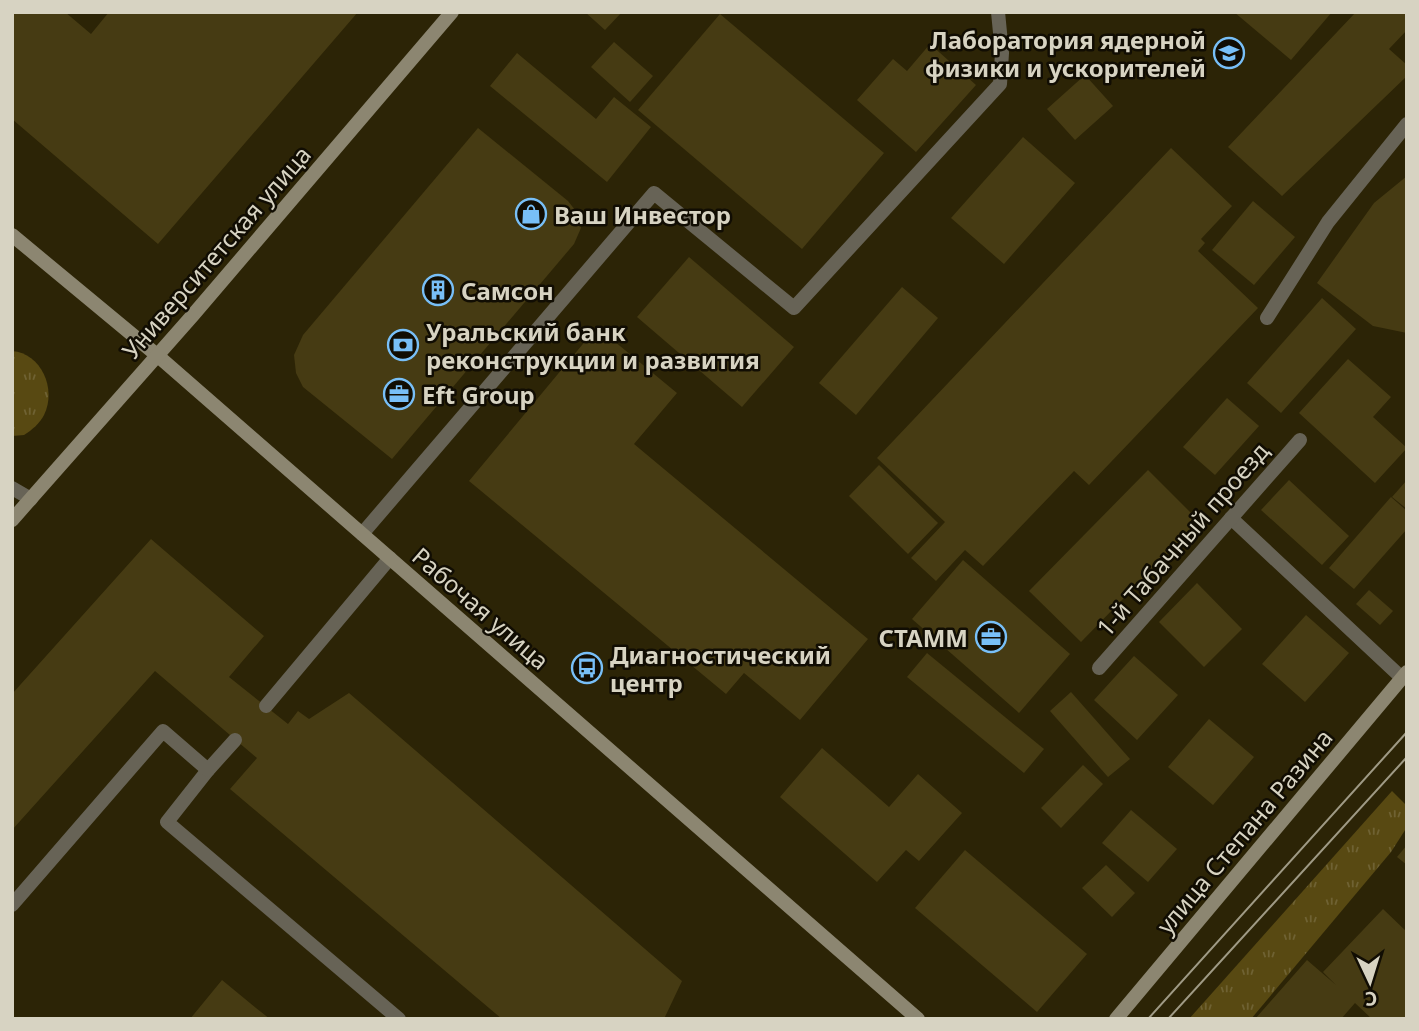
<svg xmlns="http://www.w3.org/2000/svg" width="1419" height="1031" font-family="'Noto Sans',sans-serif">
<defs>
<pattern id="grass-tufts" width="24" height="20" patternUnits="userSpaceOnUse" patternTransform="scale(1.75)"><rect width="24" height="20" fill="#584912"/><path d="M3 7l-1-3M5 7V3M7 7l1-3M15 17l-1-3M17 17v-4M19 17l1-3" fill="none" stroke="#6f6233"/></pattern>
</defs>
<rect width="100%" height="100%" fill="#2c2406"/>
<g fill="url(#grass-tufts)">
<path d="M12,351C41,353 57,389 44,415C40,423 32,430 24,435L12,436Z"/>
<polygon points="1392,791 1407,806 1407,827 1391,852 1251,1019 1189,1019"/>
</g>
<g fill="#463b13">
<polygon points="12,12 65,12 91,34 109,12 358,12 158,244 12,119"/>
<polygon points="585,12 622,12 605,30"/>
<polygon points="1234,12 1332,12 1291,60"/>
<polygon points="1356,12 1407,12 1407,30 1389,49 1407,65 1407,76 1282,196 1228,147"/>
<polygon points="720,14 884,153 802,249 638,110"/>
<polygon points="614,42 653,76 630,102 591,67"/>
<polygon points="930,44 976,85 916,152 857,100 893,59 907,71"/>
<polygon points="517,53 596,119 614,97 651,127 607,182 490,86"/>
<polygon points="1085,75 1113,106 1075,140 1047,109"/>
<polygon points="478,128 568,201 579,215 581,228 574,244 392,459 303,387 296,373 294,355 303,335"/>
<polygon points="1023,137 1075,183 1004,264 951,218"/>
<polygon points="1171,148 1232,206 1201,239 1205,243 1198,251 1258,308 1089,485 1074,471 983,566 965,550 936,581 911,558 945,522 877,458"/>
<polygon points="1407,176 1407,333 1373,326 1317,283 1374,203"/>
<polygon points="1253,201 1295,237 1254,285 1212,250"/>
<polygon points="689,257 794,347 742,407 637,317"/>
<polygon points="902,287 938,318 856,415 819,383"/>
<polygon points="1322,298 1356,329 1281,413 1247,383"/>
<polygon points="597,327 677,393 634,444 868,639 800,720 744,673 726,694 469,481"/>
<polygon points="1348,359 1391,397 1373,417 1407,448 1375,483 1299,413"/>
<polygon points="1227,398 1259,426 1215,475 1183,447"/>
<polygon points="879,465 938,523 908,554 849,496"/>
<polygon points="1148,470 1199,521 1081,642 1029,591"/>
<polygon points="1289,480 1349,536 1322,565 1261,510"/>
<polygon points="1407,480 1407,509 1392,497"/>
<polygon points="1391,497 1407,511 1407,529 1354,589 1329,568"/>
<polygon points="151,539 264,636 229,677 288,724 298,711 309,719 349,693 682,981 664,1019 502,1019 230,789 257,758 155,671 12,830 12,694"/>
<polygon points="963,560 1070,654 1019,713 912,619"/>
<polygon points="1197,583 1242,629 1204,667 1159,622"/>
<polygon points="1369,590 1393,611 1380,625 1356,604"/>
<polygon points="1306,615 1349,653 1305,702 1262,664"/>
<polygon points="927,653 1044,749 1024,773 907,677"/>
<polygon points="1134,656 1178,695 1137,740 1094,700"/>
<polygon points="1071,692 1130,759 1108,777 1050,711"/>
<polygon points="1209,719 1254,757 1213,805 1168,767"/>
<polygon points="822,748 889,807 918,774 962,813 919,861 906,850 877,882 780,797"/>
<polygon points="1083,765 1103,784 1061,828 1041,808"/>
<polygon points="1131,810 1177,849 1148,882 1102,843"/>
<polygon points="1407,845 1407,865 1397,857"/>
<polygon points="965,850 1087,954 1037,1012 915,908"/>
<polygon points="1106,865 1135,893 1112,917 1082,888"/>
<polygon points="1383,909 1407,932 1407,1019 1372,1019 1355,1003 1341,1019 1255,1019 1307,960 1336,985 1323,972"/>
<polygon points="222,980 256,1008 270,1019 190,1019"/>
</g>
<g fill="none" stroke-linecap="round" stroke-linejoin="round">
<g stroke="#676356" stroke-width="14">
<polyline points="1267,318 1328,222 1407,124"/>
<polyline points="12,488 31,499"/>
<polyline points="266,706 390,558"/>
<polyline points="208,770 167,822 399,1019"/>
<polyline points="12,905 163,731 208,770 235,740"/>
</g>
<g stroke="#676356" stroke-width="14">
<polyline points="1231,518 1402,678"/>
<polyline points="362,534 654,193 794,308 1000,84 1002,53 998,12"/>
<polyline points="1099,668 1300,440"/>
</g>
<g stroke="#8c8671" stroke-width="14">
<polyline points="12,235 158,356 918,1019"/>
<polyline points="12,520 193,315 452,12"/>
<polyline points="1116,1019 1407,672"/>
</g>
<g stroke="#9f9a85" stroke-width="2">
<polyline points="1148,1019 1407,732"/>
<polyline points="1168,1019 1407,757"/>
</g>
</g>
<defs>
<g id="university-ring" transform="scale(1.575)"><circle r="9.5" fill="#110d03" stroke="#78bff7" stroke-width="1.5"/><path d="M0-5L7-2L0 1L-7-2ZM-4 1L0 2.5L4 1V4Q0 6-4 4Z" fill="#78bff7"/></g>
<g id="shop-ring" transform="scale(1.575)"><circle r="9.5" fill="#110d03" stroke="#78bff7" stroke-width="1.5"/><path d="M-5-2.5h2.3a2.7 3.5 0 0 1 5.4 0H5L5.5 6h-11ZM-1.5-2.5h3a1.5 2.3 0 0 0-3 0Z" fill="#78bff7"/></g>
<g id="building-ring" transform="scale(1.575)"><circle r="9.5" fill="#110d03" stroke="#78bff7" stroke-width="1.5"/><path d="M-4-6H4V6H1V3H-1V6H-4ZM-2.5-4.3h1.7v1.8h-1.7ZM.8-4.3h1.7v1.8H.8ZM-2.5-1h1.7V.8h-1.7ZM.8-1h1.7V.8H.8Z" fill="#78bff7"/></g>
<g id="bank-ring" transform="scale(1.575)"><circle r="9.5" fill="#110d03" stroke="#78bff7" stroke-width="1.5"/><path d="M-6-4H6V4H-6ZM0-2.3a2.3 2.3 0 1 0 0 4.6a2.3 2.3 0 1 0 0-4.6Z" fill="#78bff7"/></g>
<g id="office-ring" transform="scale(1.575)"><circle r="9.5" fill="#110d03" stroke="#78bff7" stroke-width="1.5"/><path d="M-6-3h4V-5.5h4V-3h4V5H-6ZM-1-4.5V-3h2v-1.5ZM-6 0V1H6V0Z" fill="#78bff7"/></g>
<g id="bus-ring" transform="scale(1.575)"><circle r="9.5" fill="#110d03" stroke="#78bff7" stroke-width="1.5"/><path d="M-5-6H5V4H4V6H2V4H-2V6H-4V4H-5ZM-3.5-4V0h7V-4ZM-3.5 1.2v1.5H-2V1.2ZM2 1.2v1.5H3.5V1.2Z" fill="#78bff7"/></g>
</defs>
<g fill-rule="evenodd">
<use href="#university-ring" x="1229" y="53"/>
<use href="#shop-ring" x="531" y="214"/>
<use href="#building-ring" x="438" y="290"/>
<use href="#bank-ring" x="403" y="345"/>
<use href="#office-ring" x="399" y="394"/>
<use href="#office-ring" x="991" y="637"/>
<use href="#bus-ring" x="587" y="668"/>
</g>
<g text-anchor="middle" dominant-baseline="central" stroke-width="5" stroke-linejoin="round" paint-order="stroke">
<g font-size="24" font-weight="bold" fill="#d7d3c2" stroke="#110d03" text-anchor="start">
<text x="1206" y="39" text-anchor="end">Лаборатория ядерной<tspan x="1206" dy="28">физики и ускорителей</tspan></text>
<text x="554" y="214">Ваш Инвестор</text>
<text x="461" y="290">Самсон</text>
<text x="426" y="331">Уральский банк<tspan x="426" dy="28">реконструкции и развития</tspan></text>
<text x="422" y="394">Eft Group</text>
<text x="968" y="637" text-anchor="end">СТАММ</text>
<text x="610" y="654">Диагностический<tspan x="610" dy="28">центр</tspan></text>
</g>
<g font-size="24" fill="#d7d3c2" stroke="#110d03">
<text transform="translate(216 252) rotate(-49)">Университетская улица</text>
<text transform="translate(1182 539) rotate(-49)">1-й Табачный проезд</text>
<text transform="translate(481 608) rotate(41)">Рабочая улица</text>
<text transform="translate(1244 831) rotate(-50)">улица Степана Разина</text>
</g>
</g>
<rect width="1419" height="1031" fill="none" stroke="#d7d3c2" stroke-width="28"/>
<g transform="translate(1370 982) rotate(176)" stroke="#110d03" stroke-width="5" paint-order="stroke">
<path d="M0-5L12 26L0 18L-12 26Z" fill="#d7d3c2"/>
<text y="-10" font-size="19" font-weight="bold" text-anchor="middle" fill="#d7d3c2">С</text>
</g>
</svg>
